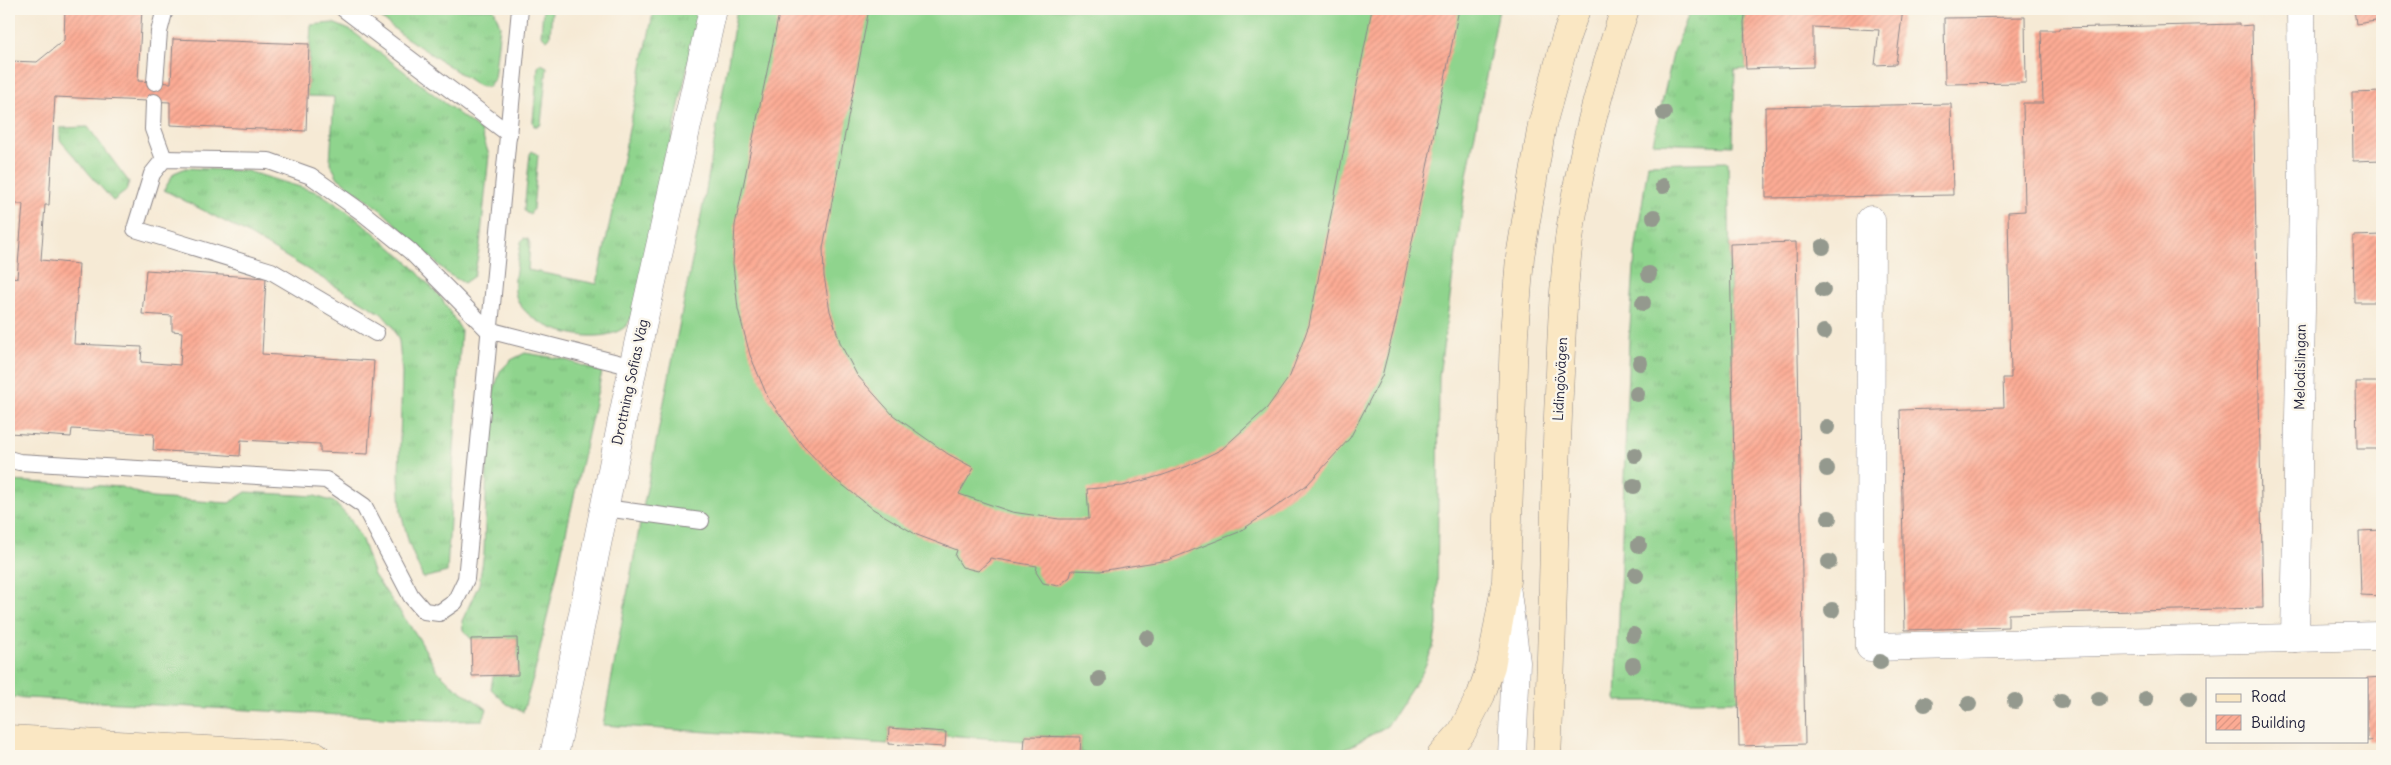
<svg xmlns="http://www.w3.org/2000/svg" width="2391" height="765" font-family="Delius,sans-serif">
<defs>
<pattern id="grass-tufts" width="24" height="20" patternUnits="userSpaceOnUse" patternTransform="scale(1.25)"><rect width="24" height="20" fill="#8fd48d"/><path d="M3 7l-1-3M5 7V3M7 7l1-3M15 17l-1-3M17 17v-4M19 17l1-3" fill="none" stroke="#7bb67b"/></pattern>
<pattern id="building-hatch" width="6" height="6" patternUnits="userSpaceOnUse" patternTransform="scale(1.25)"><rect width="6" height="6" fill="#fcab94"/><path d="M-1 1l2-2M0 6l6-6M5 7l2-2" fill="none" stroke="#d89380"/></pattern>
</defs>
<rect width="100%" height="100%" fill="#fbf7ec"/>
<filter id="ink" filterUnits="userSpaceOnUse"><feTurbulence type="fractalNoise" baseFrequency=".02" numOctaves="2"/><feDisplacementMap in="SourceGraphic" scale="10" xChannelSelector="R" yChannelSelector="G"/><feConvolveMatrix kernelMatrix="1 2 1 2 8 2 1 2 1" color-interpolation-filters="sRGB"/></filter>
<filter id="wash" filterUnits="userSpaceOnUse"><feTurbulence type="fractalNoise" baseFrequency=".0096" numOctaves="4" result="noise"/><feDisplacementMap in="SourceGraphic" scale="20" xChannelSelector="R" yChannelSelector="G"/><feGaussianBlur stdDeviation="1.12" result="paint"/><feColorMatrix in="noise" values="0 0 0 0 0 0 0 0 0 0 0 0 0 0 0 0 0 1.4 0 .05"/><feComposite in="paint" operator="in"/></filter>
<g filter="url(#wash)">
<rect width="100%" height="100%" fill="#f6ead5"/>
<g fill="url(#grass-tufts)" stroke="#587b64">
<polygon points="370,9 494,9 500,26 494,79 488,87 479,86 402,35"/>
<polygon points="543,9 552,9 550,37 547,40 541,35"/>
<path d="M654,9H700L635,308C633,313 630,321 627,325C603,350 521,330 515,292C513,277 519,257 521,242L524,238L528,239L530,244L528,270L597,284Z"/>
<polygon points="1691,9 1746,9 1744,22 1746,69 1735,70 1733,146 1653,143 1673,54"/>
<polygon points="333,23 352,31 481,131 489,155 480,245 474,276 464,283 448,274 382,211 338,178 330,163 334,97 307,96 311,25"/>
<polygon points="541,64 547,67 541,124 538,126 534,126 533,121 538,67"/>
<polygon points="88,127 129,182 126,191 113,201 60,140 60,128"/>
<polygon points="532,151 538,155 533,209 530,214 526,213 524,210 530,154"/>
<polygon points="1728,162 1739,701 1616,701 1629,340 1635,253 1648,164"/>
<polygon points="186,168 247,171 320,193 359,220 409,263 442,299 461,330 447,572 423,578 409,544 401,512 399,476 402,373 399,341 393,327 382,314 243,231 164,190 174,173"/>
<polygon points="525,353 563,359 602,372 535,671 523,712 507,704 491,689 493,676 518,675 517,638 471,639 463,630 462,621 479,584 484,553 487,466 494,390 500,371 511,360"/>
<polygon points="9,481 122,487 152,498 229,503 246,492 315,496 334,502 350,519 362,540 374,575 418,637 436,669 451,684 487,709 483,720 450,721 9,697"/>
</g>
<polygon fill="#8fd48d" stroke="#587b64" points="737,9 1499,9 1467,175 1439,376 1437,625 1433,648 1422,673 1387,726 1342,751 1324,756 1153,756 1080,753 1081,737 1025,736 1025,741 946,735 945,732 889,728 888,744 603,725 642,513 706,190"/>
<g id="blocks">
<g fill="url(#building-hatch)">
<polygon points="65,9 142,9 138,81 171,83 173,39 309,44 306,131 170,125 170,102 55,97 49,205 45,205 41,260 79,264 74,344 142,347 141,362 180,365 182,332 172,331 172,316 142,314 146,270 266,278 262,354 374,361 368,454 320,452 320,444 241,440 240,456 153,450 154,434 72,429 71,437 9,433 12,373 9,373 9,276 17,278 23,204 9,204 9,61 37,62 64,40"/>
<polygon points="780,9 869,9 823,248 824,276 830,311 841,345 857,375 893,415 948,454 974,468 959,494 1012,512 1059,519 1089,519 1087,489 1123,486 1163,475 1188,466 1222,449 1267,408 1290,376 1309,325 1372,9 1459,9 1396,321 1382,376 1350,438 1307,485 1239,532 1168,560 1100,571 1072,570 1070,577 1058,586 1043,583 1036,572 1037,566 990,558 989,561 978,571 962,567 955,556 957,550 917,535 873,509 835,479 803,446 768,398 750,355 738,309 733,264 735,225"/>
<polygon points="1746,9 1903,9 1896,64 1875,65 1879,30 1813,27 1813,67 1746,69 1744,22"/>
<polygon points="2354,9 2382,9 2382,20 2356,24"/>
<polygon points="2025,17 2026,83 1945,84 1944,18"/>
<polygon points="2239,24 2239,26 2252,25 2263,608 2008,614 2008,627 1905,630 1900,410 2004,407 2003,378 2011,378 2008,212 2025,211 2023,103 2043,103 2041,30 2059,30 2059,28"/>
<polygon points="2382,92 2382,160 2353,161 2352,93"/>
<polygon points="1951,104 1953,195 1766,198 1765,107"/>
<polygon points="2382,235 2382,302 2354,302 2353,236"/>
<polygon points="1796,242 1805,744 1739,746 1730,244"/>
<polygon points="2356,382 2382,382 2382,449 2357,449"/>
<polygon points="2382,530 2382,596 2361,595 2359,531"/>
<polygon points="517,638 518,675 472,676 471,639"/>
<polygon points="2382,677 2382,740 2367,741 2367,678"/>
<polygon points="889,728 946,732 945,747 888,744"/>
<polygon points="1025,736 1081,737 1080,753 1024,752"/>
</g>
</g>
</g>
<g filter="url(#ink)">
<use href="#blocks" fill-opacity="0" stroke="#8c8688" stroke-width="1"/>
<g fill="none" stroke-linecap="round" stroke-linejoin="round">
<g stroke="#8c8688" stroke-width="18">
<g id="service">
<polyline points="344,9 509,134"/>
<polyline points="155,82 159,32 165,9"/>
<polyline points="154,102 153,129 164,159"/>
<polyline points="376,333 271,271 135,229 152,174 164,159 269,161 311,176 363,213 410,251 488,330 633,367"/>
<polyline points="9,459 19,462 326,480 364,506 411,596 424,611 439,613 455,602 466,579 520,9"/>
<polyline points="605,508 701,521"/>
</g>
</g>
<g stroke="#8c8688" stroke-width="29">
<g id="minor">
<polyline points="1871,220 1870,647 2382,636"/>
<polyline points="1507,593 1516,662 1512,756"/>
<polyline points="2295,638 2303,199 2301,9"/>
<polyline points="554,756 633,367 713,9"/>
</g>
</g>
<g stroke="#8c8688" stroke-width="29">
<g id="secondary">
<polyline points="9,739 316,756"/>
<polyline points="1441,756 1462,732 1481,695 1491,666 1506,581 1514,334 1520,257 1542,125 1566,37 1576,9"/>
<path d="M1547,756C1554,629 1553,501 1560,373C1562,322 1564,269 1572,218C1583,147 1602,77 1625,9"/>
</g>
</g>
<use href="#service" stroke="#fff" stroke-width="16"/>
<use href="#minor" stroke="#fff" stroke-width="28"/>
<use href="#secondary" stroke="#fae7c3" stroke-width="28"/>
</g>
<g fill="#94998e">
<circle cx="1664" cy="113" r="8"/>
<circle cx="1663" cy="186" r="8"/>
<circle cx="1654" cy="217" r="8"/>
<circle cx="1823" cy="247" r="8"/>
<circle cx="1649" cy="274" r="8"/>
<circle cx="1823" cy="290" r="8"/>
<circle cx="1643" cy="303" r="8"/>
<circle cx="1824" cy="332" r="8"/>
<circle cx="1640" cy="363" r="8"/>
<circle cx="1637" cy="394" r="8"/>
<circle cx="1827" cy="427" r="8"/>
<circle cx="1635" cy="455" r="8"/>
<circle cx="1827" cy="469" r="8"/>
<circle cx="1634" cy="486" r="8"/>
<circle cx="1829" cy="518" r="8"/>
<circle cx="1639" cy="545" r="8"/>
<circle cx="1829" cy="562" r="8"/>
<circle cx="1636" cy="575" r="8"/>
<circle cx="1832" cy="610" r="8"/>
<circle cx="1633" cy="635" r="8"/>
<circle cx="1147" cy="638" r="8"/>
<circle cx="1880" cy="662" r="8"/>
<circle cx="1633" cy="665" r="8"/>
<circle cx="1099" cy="679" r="8"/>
<circle cx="2189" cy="698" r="8"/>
<circle cx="2099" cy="699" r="8"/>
<circle cx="2146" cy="699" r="8"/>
<circle cx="2015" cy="701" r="8"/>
<circle cx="2061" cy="701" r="8"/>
<circle cx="1925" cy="704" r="8"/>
<circle cx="1969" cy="704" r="8"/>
</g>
</g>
<g text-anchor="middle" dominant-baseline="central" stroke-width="5" stroke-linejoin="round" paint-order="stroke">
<g font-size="14" fill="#22223b" stroke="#fbf7ec">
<text transform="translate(2300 367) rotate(-89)">Melodislingan</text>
<text transform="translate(1560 379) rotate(-87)">Lidingövägen</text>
<text transform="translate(630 382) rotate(-78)">Drottning Sofias Väg</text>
</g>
</g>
<rect width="2391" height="765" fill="none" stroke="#fbf7ec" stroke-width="30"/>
<rect x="2206" y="678" width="162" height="65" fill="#fbf7ec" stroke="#a4a2a5"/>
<rect x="2216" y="694" width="25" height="8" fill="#fae7c3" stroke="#a4a2a5"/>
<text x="2251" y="702" font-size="15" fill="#22223b">Road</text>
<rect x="2216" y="715" width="25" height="15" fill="url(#building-hatch)" stroke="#a4a2a5"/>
<text x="2251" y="728" font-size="15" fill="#22223b">Building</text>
</svg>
